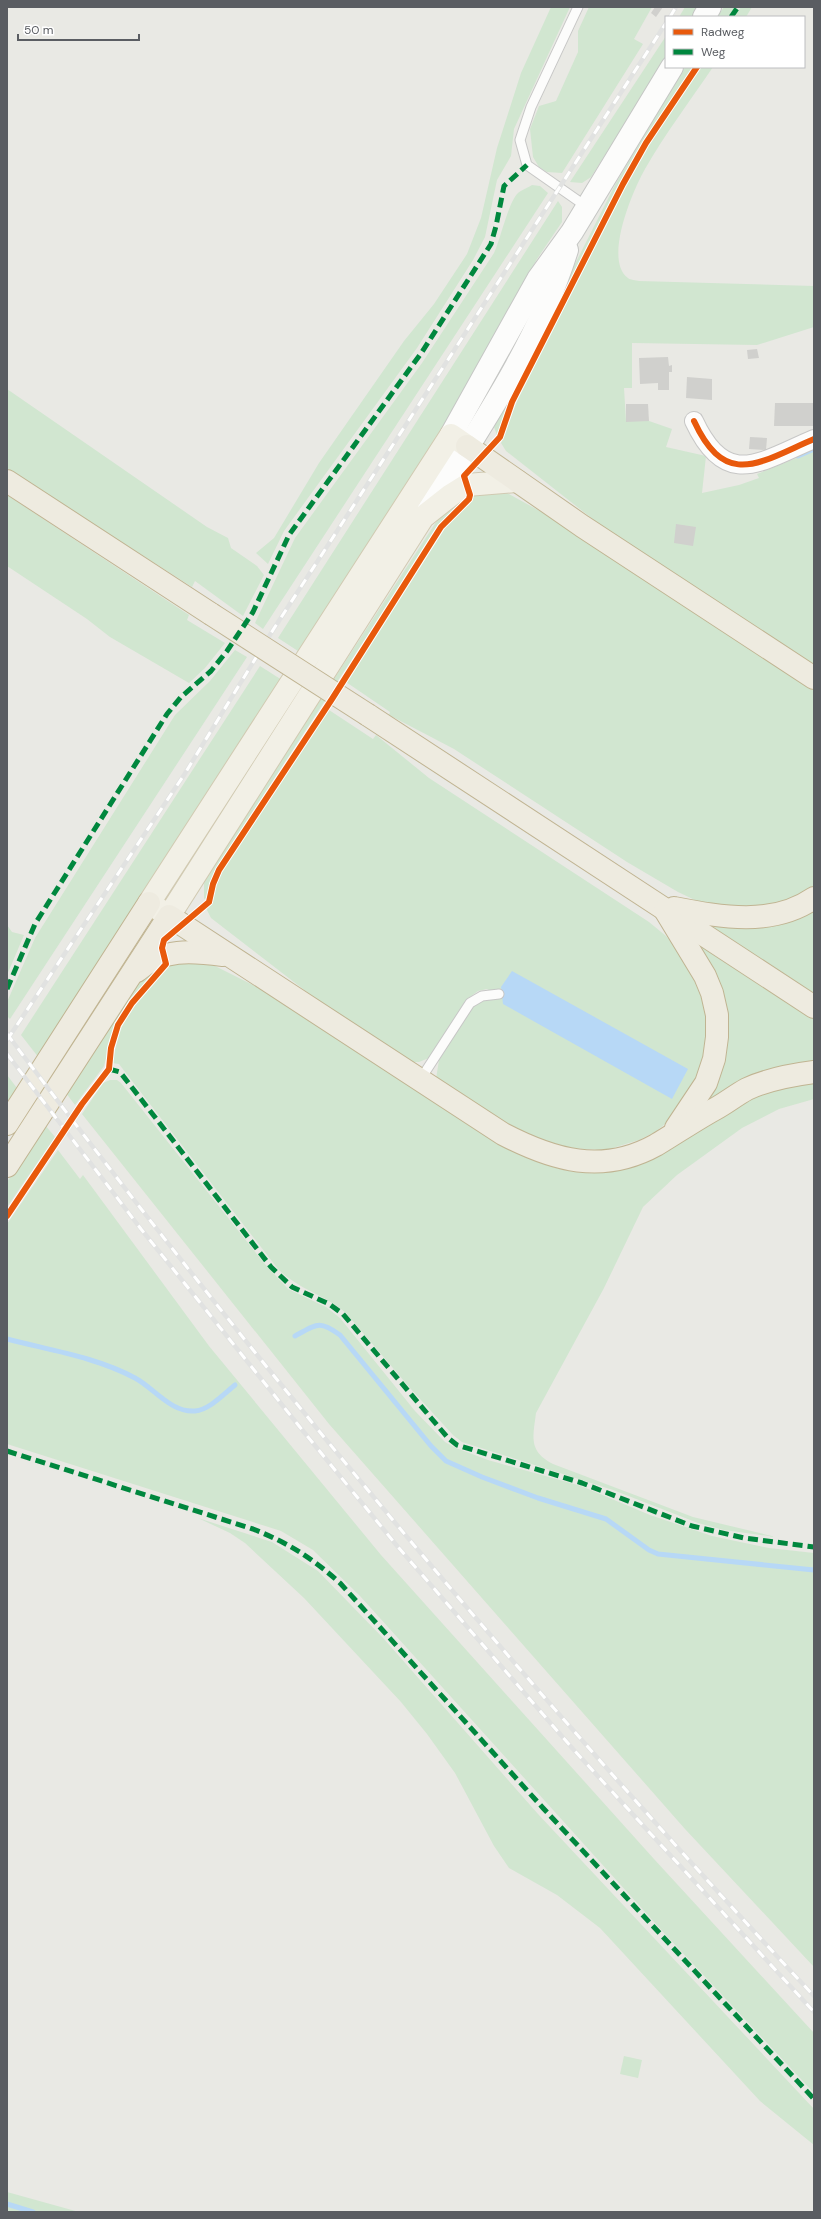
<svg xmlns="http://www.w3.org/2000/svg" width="821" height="2219" font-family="'DM Sans',sans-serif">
<rect width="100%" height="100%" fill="#e9e9e4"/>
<g fill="#d1e6d0">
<polygon points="551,7 570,7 514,129 511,156 497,180 485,237 473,260 417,348 284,531 268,564 256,553 274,538 319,463 404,341 434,304 467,254 481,218 497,148 521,73"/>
<polygon points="589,7 652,7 634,39 643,44 562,173 547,172 539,167 533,157 530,129 539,106 556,101 578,52 578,31"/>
<polygon points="685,7 699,7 693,17 679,17"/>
<polygon points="724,7 735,7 728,17 717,17"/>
<polygon points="741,7 752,7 746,17 734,17"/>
<polygon points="666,36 666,59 591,177 582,183 570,182"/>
<polygon points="685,67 694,67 624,176 513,394 497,435 494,427 500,412 616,183"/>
<path d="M700,67H713C690,101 665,134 645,169C633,190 603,260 628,278C630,280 636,280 639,281L814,286V327L757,345L632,343V388H624L626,421H649L672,429L666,447L706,456L702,493L739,485L759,478L757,474L814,451V666L599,524L506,451L501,443L521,391L622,192L650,142Z"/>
<path d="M532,185L540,186L548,193L263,629L255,623L295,538L422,363L494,253C501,238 508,203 518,193C521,190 528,188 532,185Z"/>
<polygon points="558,201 562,207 562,222 537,259 445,428 301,653 278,638"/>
<polygon points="7,389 207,527 228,538 231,548 257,566 264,575 243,616 195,581 192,587 7,469"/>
<polygon points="507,493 547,515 779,665 814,691 814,889 795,901 738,911 697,901 678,892 627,862 454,749 389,715 390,712 346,682 452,517 469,505 474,494"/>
<polygon points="7,495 189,615 187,620 225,643 205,668 189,683 110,637 87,619 7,566"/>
<polygon points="467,495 465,500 442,521 223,857 211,879 209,897 204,899 204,882 220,854 440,516"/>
<polygon points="235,650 247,657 10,1019 7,1016 7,1002 35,938 175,715 210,681"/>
<polygon points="260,666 282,680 39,1058 21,1035"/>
<polygon points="329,710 373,739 376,735 429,778 649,922 666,936 688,961 709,1016 702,1074 669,1121 655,1132 639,1140 606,1150 565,1148 524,1134 436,1079 439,1060 471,1006 493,997 492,992 487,989 478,991 466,1000 429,1058 419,1062 410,1062 316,999 211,918 206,908 212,901 216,883 228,860 313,728"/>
<polygon points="814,909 814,995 698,918"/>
<polygon points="7,925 12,932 24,935 7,975"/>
<polygon points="685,933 814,1019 814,1065 703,1108 723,1048"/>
<path d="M203,960L271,994L523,1156C538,1162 553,1168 569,1171C642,1185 697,1127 755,1094C768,1086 799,1082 814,1078V1099L779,1109L742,1128L677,1175L643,1207L604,1288L536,1413C533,1437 528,1451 553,1464L693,1517L776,1537L724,1530L698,1523L613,1490L462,1442L453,1435L410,1388L346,1313C325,1295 298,1289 278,1269L122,1068L119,1064L112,1063L121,1025L146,990L169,963Z"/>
<polygon points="155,971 124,1010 114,1028 104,1066 75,1105 66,1093 144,975"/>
<polygon points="7,1075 17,1088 7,1103"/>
<polygon points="110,1080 117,1080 121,1083 264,1263 288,1289 326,1307 340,1318 415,1411 445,1442 456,1448 488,1460 581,1486 650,1515 712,1536 769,1548 814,1553 814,1967 685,1829 329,1424 82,1114 103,1083"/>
<polygon points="45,1125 55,1137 7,1207 7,1182"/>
<polygon points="58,1150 80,1179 83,1175 209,1346 381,1555 654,1859 814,2033 814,2093 665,1934 360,1596 313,1550 281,1531 7,1444 7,1224"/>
<polygon points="198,1518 272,1542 318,1571 384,1639 538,1814 814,2109 814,2145 760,2101 600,1928 557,1895 509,1868 494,1846 455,1773 427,1734 401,1702 304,1598 245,1543 230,1533"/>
<polygon points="624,2056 642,2060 638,2078 620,2074"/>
<polygon points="7,2192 79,2212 7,2212"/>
</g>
<polygon fill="#b7d8f6" points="512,971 688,1069 672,1099 503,1004 501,987"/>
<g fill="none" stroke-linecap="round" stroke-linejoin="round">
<g stroke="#b7d8f6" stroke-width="5">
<polyline points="798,456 814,449"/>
<path d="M295,1336C317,1324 319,1320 340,1335L431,1446L446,1461L482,1477L538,1498L606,1519L649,1550L658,1554L814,1570"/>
<path d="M7,1339C49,1350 96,1357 135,1378C154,1388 171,1413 195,1411C209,1410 224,1394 235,1385"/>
<polyline points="7,2204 33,2212"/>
</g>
</g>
<g fill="#d0d0cd">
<polygon points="655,7 663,7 656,17 651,13"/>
<polygon points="757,349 759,358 748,359 747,350"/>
<polygon points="668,357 669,366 672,365 672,372 669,372 669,390 658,390 658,383 640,384 639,358"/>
<polygon points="687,377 712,379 712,400 686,398"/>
<polygon points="775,403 814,403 814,426 774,426"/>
<polygon points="626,404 648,404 649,421 626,422"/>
<polygon points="750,437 767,438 766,450 749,449"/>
<polygon points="676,524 696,527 693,546 674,543"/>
</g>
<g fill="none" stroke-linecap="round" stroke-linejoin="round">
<g stroke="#c7c7c6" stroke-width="11">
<g id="lane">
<polyline points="578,7 531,107 520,140 527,165 587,207"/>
<polyline points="420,1080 470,1003 482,996 499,994"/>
</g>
</g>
<g stroke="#c7c7c6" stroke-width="20">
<path id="street" d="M694,421C726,490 760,462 814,439"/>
</g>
<g stroke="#c5c6c4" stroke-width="24">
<g id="secondary">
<polyline points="704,17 710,7"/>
<polyline points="451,435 538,279 572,232 672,67"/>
<path d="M425,515C478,430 537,346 567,250"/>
</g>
</g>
<g stroke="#d1cab2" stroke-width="24">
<polyline id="primary" points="467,446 451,435 149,903 169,916 423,517 451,495 467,485 517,481"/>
</g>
<g stroke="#c0b492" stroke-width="24">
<g id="highway">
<polyline points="467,446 582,526 814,678"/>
<polyline points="7,481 211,614"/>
<polyline points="368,715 814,1007"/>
<path d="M674,908C721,917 772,927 814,898"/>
<polyline points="665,910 705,976 712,993 717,1015 717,1037 714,1059 706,1083 676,1128"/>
<path d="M137,971C162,948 192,951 223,955"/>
<polyline points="7,1124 149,903"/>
<path d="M7,1166L169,916L503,1134C553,1160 602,1175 656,1145C676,1133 695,1120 715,1109C726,1103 736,1095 747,1089C768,1079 791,1075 814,1072"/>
</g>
</g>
<use href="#lane" stroke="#fcfcfb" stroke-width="9"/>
<use href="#street" stroke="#fcfcfb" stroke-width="18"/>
<use href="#secondary" stroke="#fcfcfb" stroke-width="22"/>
<use href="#primary" stroke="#f2f0e6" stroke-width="22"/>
<use href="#highway" stroke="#eeebe0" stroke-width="22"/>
<g stroke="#e1e2e1" stroke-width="4.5">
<g id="rail">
<polyline points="670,17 676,7"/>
<path d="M7,1034C259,1369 528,1690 814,1996"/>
<polyline points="7,1040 184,775 273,630 666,23"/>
<polyline points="7,1054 141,1229 299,1426 398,1547 573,1749 814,2012"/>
</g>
</g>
<use href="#rail" stroke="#fff" stroke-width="3" stroke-dasharray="9" stroke-linecap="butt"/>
<g stroke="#c0b492" stroke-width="24" stroke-linecap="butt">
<polyline id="highway-bridge" points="211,614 368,715"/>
</g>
<use href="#highway-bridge" stroke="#eeebe0" stroke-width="22"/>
<g stroke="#00873e" stroke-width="5" stroke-dasharray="10 5" stroke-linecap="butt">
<polyline points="731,17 738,7"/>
<polyline points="7,989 35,924 167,714 181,697 211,671 227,651 253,612 289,535 422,352 491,244 496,226 504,186 527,165"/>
<polyline points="109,1069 120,1072 271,1267 292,1287 329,1304 343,1314 448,1438 457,1445 582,1483 692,1526 744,1538 814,1547"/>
<path d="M7,1451L253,1529C288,1543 311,1557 340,1583L543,1808L814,2099"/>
</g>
<g stroke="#fff" stroke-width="8">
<g id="cycleway">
<path d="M694,421C726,490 760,462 814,439"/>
<polyline points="7,1216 82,1104 109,1069 111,1048 118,1025 132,1003 166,964 162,948 164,940 209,902 213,884 219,870 332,699 441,527 469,499 470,495 464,476 500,437 512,402 623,184 646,143 697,67"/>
</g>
</g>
<use href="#cycleway" stroke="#e8590c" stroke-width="6"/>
</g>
<rect width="821" height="2219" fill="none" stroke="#5a5d62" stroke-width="16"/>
<rect x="665" y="16" width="140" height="52" fill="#ffffff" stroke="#bdbec0"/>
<rect x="673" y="29" width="20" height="6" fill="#e8590c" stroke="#bdbec0"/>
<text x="701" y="36" font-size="12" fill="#5a5d62">Radweg</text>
<rect x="673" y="49" width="20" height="6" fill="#00873e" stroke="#bdbec0"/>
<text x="701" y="56" font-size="12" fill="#5a5d62">Weg</text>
<path d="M18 34v6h121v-6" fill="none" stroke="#5a5d62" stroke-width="2"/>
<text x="24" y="34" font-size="12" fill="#5a5d62" stroke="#ffffff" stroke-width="3" paint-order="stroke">50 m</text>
</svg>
